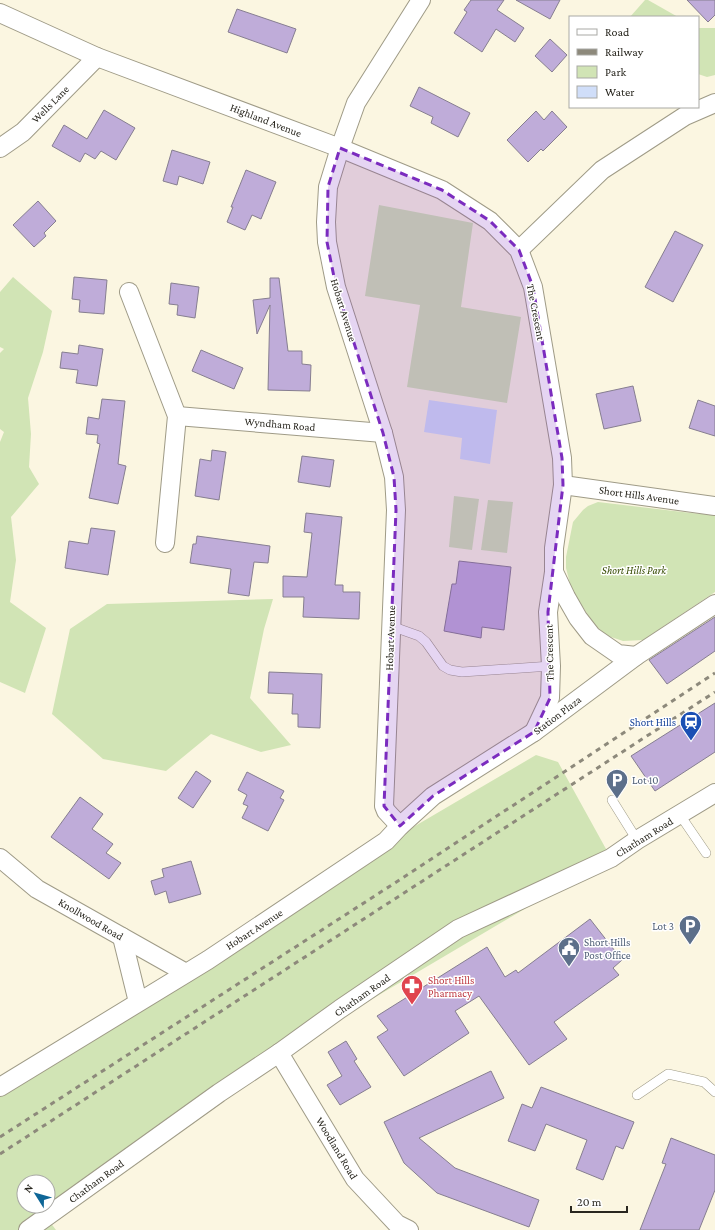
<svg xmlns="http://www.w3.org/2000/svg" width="715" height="1230" font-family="'Crimson Pro',serif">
<rect width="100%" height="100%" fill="#fbf6e1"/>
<g fill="#d1e4b5" fill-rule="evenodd">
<polygon points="645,0 648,0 678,17 630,17"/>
<polygon points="698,28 715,28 715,75 707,77 698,74"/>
<polygon points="379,205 473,223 461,307 521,317 507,403 407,387 420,305 365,296"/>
<polygon points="13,277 52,311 43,352 28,398 31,434 29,467 39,484 11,517 16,560 10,602 46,628 25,693 0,682 0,442 4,432 0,429 0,353 4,349 0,347 0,292"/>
<polygon points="454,496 479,499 472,550 449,547"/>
<polygon points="488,500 513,502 507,553 481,550"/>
<polygon points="598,502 691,513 715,515 715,592 643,640 623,641 605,635 592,621 579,601 570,584 566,568 566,557 573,522 583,510 588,506"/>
<polygon points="273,599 264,629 250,698 291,745 261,752 211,734 166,771 103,759 52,714 70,629 107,604"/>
<path d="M536,755L558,762L611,858L345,1015L47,1218L56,1230H0V1080L381,846ZM24,1182H48V1206H24Z"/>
</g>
<polygon fill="#d0def9" points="429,400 497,410 490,464 460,459 462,438 424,432"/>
<g fill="#bfacd9" stroke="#867e90">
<polygon points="471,0 504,0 497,10 524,28 515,42 496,29 482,52 454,33 467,12 464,10"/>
<polygon points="516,0 560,0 550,19"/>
<polygon points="687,0 715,0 715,15 708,22"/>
<polygon points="237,9 296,29 287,53 228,32"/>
<polygon points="550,39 567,55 552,72 535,56"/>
<polygon points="419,87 470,113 458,137 431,123 433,117 410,106"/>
<polygon points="104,110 135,128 116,160 101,151 95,159 85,153 80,162 52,146 64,125 87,139"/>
<polygon points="536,111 544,120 552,111 567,127 543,151 541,149 528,162 507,140"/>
<polygon points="172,150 210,162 203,184 179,176 177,185 163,181"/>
<polygon points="246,170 276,182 261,219 252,215 245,230 227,222 233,207 231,207"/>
<polygon points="38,201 56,221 44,233 46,236 34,247 13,225"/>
<polygon points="675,231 703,245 673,302 645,287"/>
<polygon points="74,277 107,280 104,314 79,312 80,300 72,299"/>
<polygon points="270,278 279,278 288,351 302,351 302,364 311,365 310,391 268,390 270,305 257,334 253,300 270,298"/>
<polygon points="171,283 199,287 195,318 177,315 178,305 169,304"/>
<polygon points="79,345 103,349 97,386 76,383 78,370 60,368 62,352 78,354"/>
<polygon points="201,350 243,368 234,389 192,371"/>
<polygon points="633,386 641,421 604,429 596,394"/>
<polygon points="102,399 125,401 118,464 126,466 118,504 89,498 100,444 97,443 98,435 86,434 88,417 99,419"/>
<polygon points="698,400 715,406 715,436 689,428"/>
<polygon points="212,450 226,452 219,500 195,496 200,459 211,461"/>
<polygon points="302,456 334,460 330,487 298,482"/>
<polygon points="306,513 342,517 335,585 343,585 343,592 360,592 359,619 303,617 304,597 283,597 283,576 307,577 312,533 304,532"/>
<polygon points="91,528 115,531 108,575 65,568 69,541 88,544"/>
<polygon points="197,536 270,546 268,563 254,562 249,596 228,593 231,569 190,563 193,544 196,544"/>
<polygon points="459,561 511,567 504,630 482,627 481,638 444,631 452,584 456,584"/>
<polygon points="715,617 715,651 667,684 649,660"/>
<polygon points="269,672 322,674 320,728 298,727 298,714 292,714 293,694 268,693"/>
<polygon points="715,703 715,752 655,791 631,756"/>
<polygon points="196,771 211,781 193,808 178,798"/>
<polygon points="247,772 284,791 280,798 284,800 268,831 242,818 248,806 243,804 247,795 238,790"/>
<polygon points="80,797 103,814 92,829 113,844 106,853 121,863 109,879 51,837"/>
<polygon points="191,861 201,894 169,903 166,891 155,895 151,881 164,877 162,869"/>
<polygon points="590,919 622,960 613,968 619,975 554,1022 567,1039 529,1065 479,996 455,1011 469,1033 404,1076 377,1037 388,1030 377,1016 487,947 505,977 516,970 518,973"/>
<polygon points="346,1041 357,1059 354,1061 371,1087 340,1105 327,1085 342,1076 328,1052"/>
<polygon points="491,1071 504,1098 419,1138 455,1168 539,1200 529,1227 437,1193 404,1163 384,1122"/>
<polygon points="541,1087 634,1122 623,1149 616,1146 603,1180 576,1169 587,1140 546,1124 535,1151 508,1141 522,1104 532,1108"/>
<polygon points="671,1138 715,1155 715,1190 699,1230 640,1230 666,1164 662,1163"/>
</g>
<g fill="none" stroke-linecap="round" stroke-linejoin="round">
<g stroke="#9f9b87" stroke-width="10">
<g id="lane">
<polyline points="391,626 419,636 426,642 443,666 450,670 462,672 551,666"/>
<polyline points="612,800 637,840"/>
<polyline points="680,815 706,853"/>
<polyline points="637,1095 668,1074 704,1082 715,1092"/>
</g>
</g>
<g stroke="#9f9b87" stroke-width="20">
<g id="street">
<polyline points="0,13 97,57 340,148 442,190 490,221 519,250 533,287 562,458 563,485 554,548 554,572 548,612 551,666 550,698 534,732"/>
<polyline points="0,148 23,132 97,57"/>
<polyline points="519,250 602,170 685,116 715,103"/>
<polyline points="129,292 177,416 165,543"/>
<polyline points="177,416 383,433"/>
<polyline points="563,485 715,506"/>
<polyline points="554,572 566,597 578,618 592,636 618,654 636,656"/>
<polyline points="400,826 386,811 384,806 396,510 394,477 383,433 336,287 327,242 326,222 328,187 340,148 356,103 421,0"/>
<polyline points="0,858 37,889 186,973"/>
<polyline points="122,937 138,1002"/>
<polyline points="279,1053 355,1179 397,1224 409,1230"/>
<polyline points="0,1087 208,960 386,841 400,826 433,796 534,732 636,656 715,604"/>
<polyline points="28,1230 219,1093 279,1053 340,1009 458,929 611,858 637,840 715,793"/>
</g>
</g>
<use href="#lane" stroke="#fff" stroke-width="9"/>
<use href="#street" stroke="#fff" stroke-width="18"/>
<g stroke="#8d897b" stroke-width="3" stroke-dasharray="5 5" stroke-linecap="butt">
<polyline points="0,1137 384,890 715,673"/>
<polyline points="0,1154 715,692"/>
</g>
</g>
<path fill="#7b2cbf" fill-opacity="0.2" stroke="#7b2cbf" stroke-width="3" stroke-dasharray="8 5" stroke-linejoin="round" d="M340,148L442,190L490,221L519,250L533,287L562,458L563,485L548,612L550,698L534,732L433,796L400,826L384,806L396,510L394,477L383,433L336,287L327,242L328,187Z"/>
<defs>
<g id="station-pin" transform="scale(1.15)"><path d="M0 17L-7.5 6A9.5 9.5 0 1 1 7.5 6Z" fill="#1a4fb4" stroke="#fff"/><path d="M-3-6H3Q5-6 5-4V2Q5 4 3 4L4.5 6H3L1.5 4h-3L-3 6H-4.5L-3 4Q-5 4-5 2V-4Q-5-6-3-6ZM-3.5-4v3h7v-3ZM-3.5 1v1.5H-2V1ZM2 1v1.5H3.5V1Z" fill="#fff"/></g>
<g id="parking-pin" transform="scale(1.15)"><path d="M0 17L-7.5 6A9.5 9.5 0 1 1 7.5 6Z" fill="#5c6f8a" stroke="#fff"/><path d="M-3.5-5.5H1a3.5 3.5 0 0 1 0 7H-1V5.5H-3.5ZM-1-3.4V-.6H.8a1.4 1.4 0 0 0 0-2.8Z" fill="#fff"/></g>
<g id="civic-pin" transform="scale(1.15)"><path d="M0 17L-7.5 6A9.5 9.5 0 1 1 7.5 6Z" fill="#5c6f8a" stroke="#fff"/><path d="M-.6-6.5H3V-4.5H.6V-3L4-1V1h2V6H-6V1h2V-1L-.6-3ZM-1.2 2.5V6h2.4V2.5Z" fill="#fff"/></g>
<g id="pharmacy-pin" transform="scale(1.15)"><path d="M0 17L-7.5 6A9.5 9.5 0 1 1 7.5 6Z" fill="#e0444e" stroke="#fff"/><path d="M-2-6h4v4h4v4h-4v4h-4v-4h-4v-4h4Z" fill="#fff"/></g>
</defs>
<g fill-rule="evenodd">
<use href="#station-pin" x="691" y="722"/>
<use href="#parking-pin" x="617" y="780"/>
<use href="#parking-pin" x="690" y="926"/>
<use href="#civic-pin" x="569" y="948"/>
<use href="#pharmacy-pin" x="412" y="986"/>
</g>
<g text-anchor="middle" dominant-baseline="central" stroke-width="3" stroke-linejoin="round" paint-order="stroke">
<g font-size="11" fill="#29271f" stroke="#fff">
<text transform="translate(50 104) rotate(-45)">Wells Lane</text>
<text transform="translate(266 120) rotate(21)">Highland Avenue</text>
<text transform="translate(344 310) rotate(73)">Hobart Avenue</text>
<text transform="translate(536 312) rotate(79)">The Crescent</text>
<text transform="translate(280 424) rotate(5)">Wyndham Road</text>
<text transform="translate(639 495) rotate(8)">Short Hills Avenue</text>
<text transform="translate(390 638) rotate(-88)">Hobart Avenue</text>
<text transform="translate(549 653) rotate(-91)">The Crescent</text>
<text transform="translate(557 715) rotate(-37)">Station Plaza</text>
<text transform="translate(644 837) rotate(-32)">Chatham Road</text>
<text transform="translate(91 919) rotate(30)">Knollwood Road</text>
<text transform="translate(254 929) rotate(-33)">Hobart Avenue</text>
<text transform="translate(362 995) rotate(-35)">Chatham Road</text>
<text transform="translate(337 1148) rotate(59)">Woodland Road</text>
<text transform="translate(96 1181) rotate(-36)">Chatham Road</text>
</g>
<g font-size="11" font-style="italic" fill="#354a00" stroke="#fff">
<text x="634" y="570">Short Hills Park</text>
</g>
<g font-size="11" fill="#164399" stroke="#fff" text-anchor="end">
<text x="676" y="722">Short Hills</text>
</g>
<g font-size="11" fill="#4e5e75" stroke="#fff" text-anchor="start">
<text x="632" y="780">Lot 10</text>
<text x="674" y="926" text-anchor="end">Lot 3</text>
<text x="584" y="942">Short Hills<tspan x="584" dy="13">Post Office</tspan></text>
</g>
<g font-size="11" fill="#be3a42" stroke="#fff" text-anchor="start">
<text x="428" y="980">Short Hills<tspan x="428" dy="13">Pharmacy</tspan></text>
</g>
</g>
<rect x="569" y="16" width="130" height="92" fill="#ffffff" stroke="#a9a9a5"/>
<rect x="577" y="29" width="20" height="6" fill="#ffffff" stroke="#a9a9a5"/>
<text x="605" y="36" font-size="12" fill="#29271f">Road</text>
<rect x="577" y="49" width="20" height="6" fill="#8d897b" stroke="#a9a9a5"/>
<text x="605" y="56" font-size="12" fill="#29271f">Railway</text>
<rect x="577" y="66" width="20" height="12" fill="#d1e4b5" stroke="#a9a9a5"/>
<text x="605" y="76" font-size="12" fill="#29271f">Park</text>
<rect x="577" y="86" width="20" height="12" fill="#d0def9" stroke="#a9a9a5"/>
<text x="605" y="96" font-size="12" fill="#29271f">Water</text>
<g transform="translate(36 1194) rotate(307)"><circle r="19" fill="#ffffff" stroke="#a9a9a5"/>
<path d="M0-3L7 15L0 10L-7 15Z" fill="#0e6697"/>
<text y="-6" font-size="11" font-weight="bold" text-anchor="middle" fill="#29271f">N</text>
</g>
<path d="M571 1206v6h56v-6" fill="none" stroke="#29271f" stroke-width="2"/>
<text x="577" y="1206" font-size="12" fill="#29271f" stroke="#ffffff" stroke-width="3" paint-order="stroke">20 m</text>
</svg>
